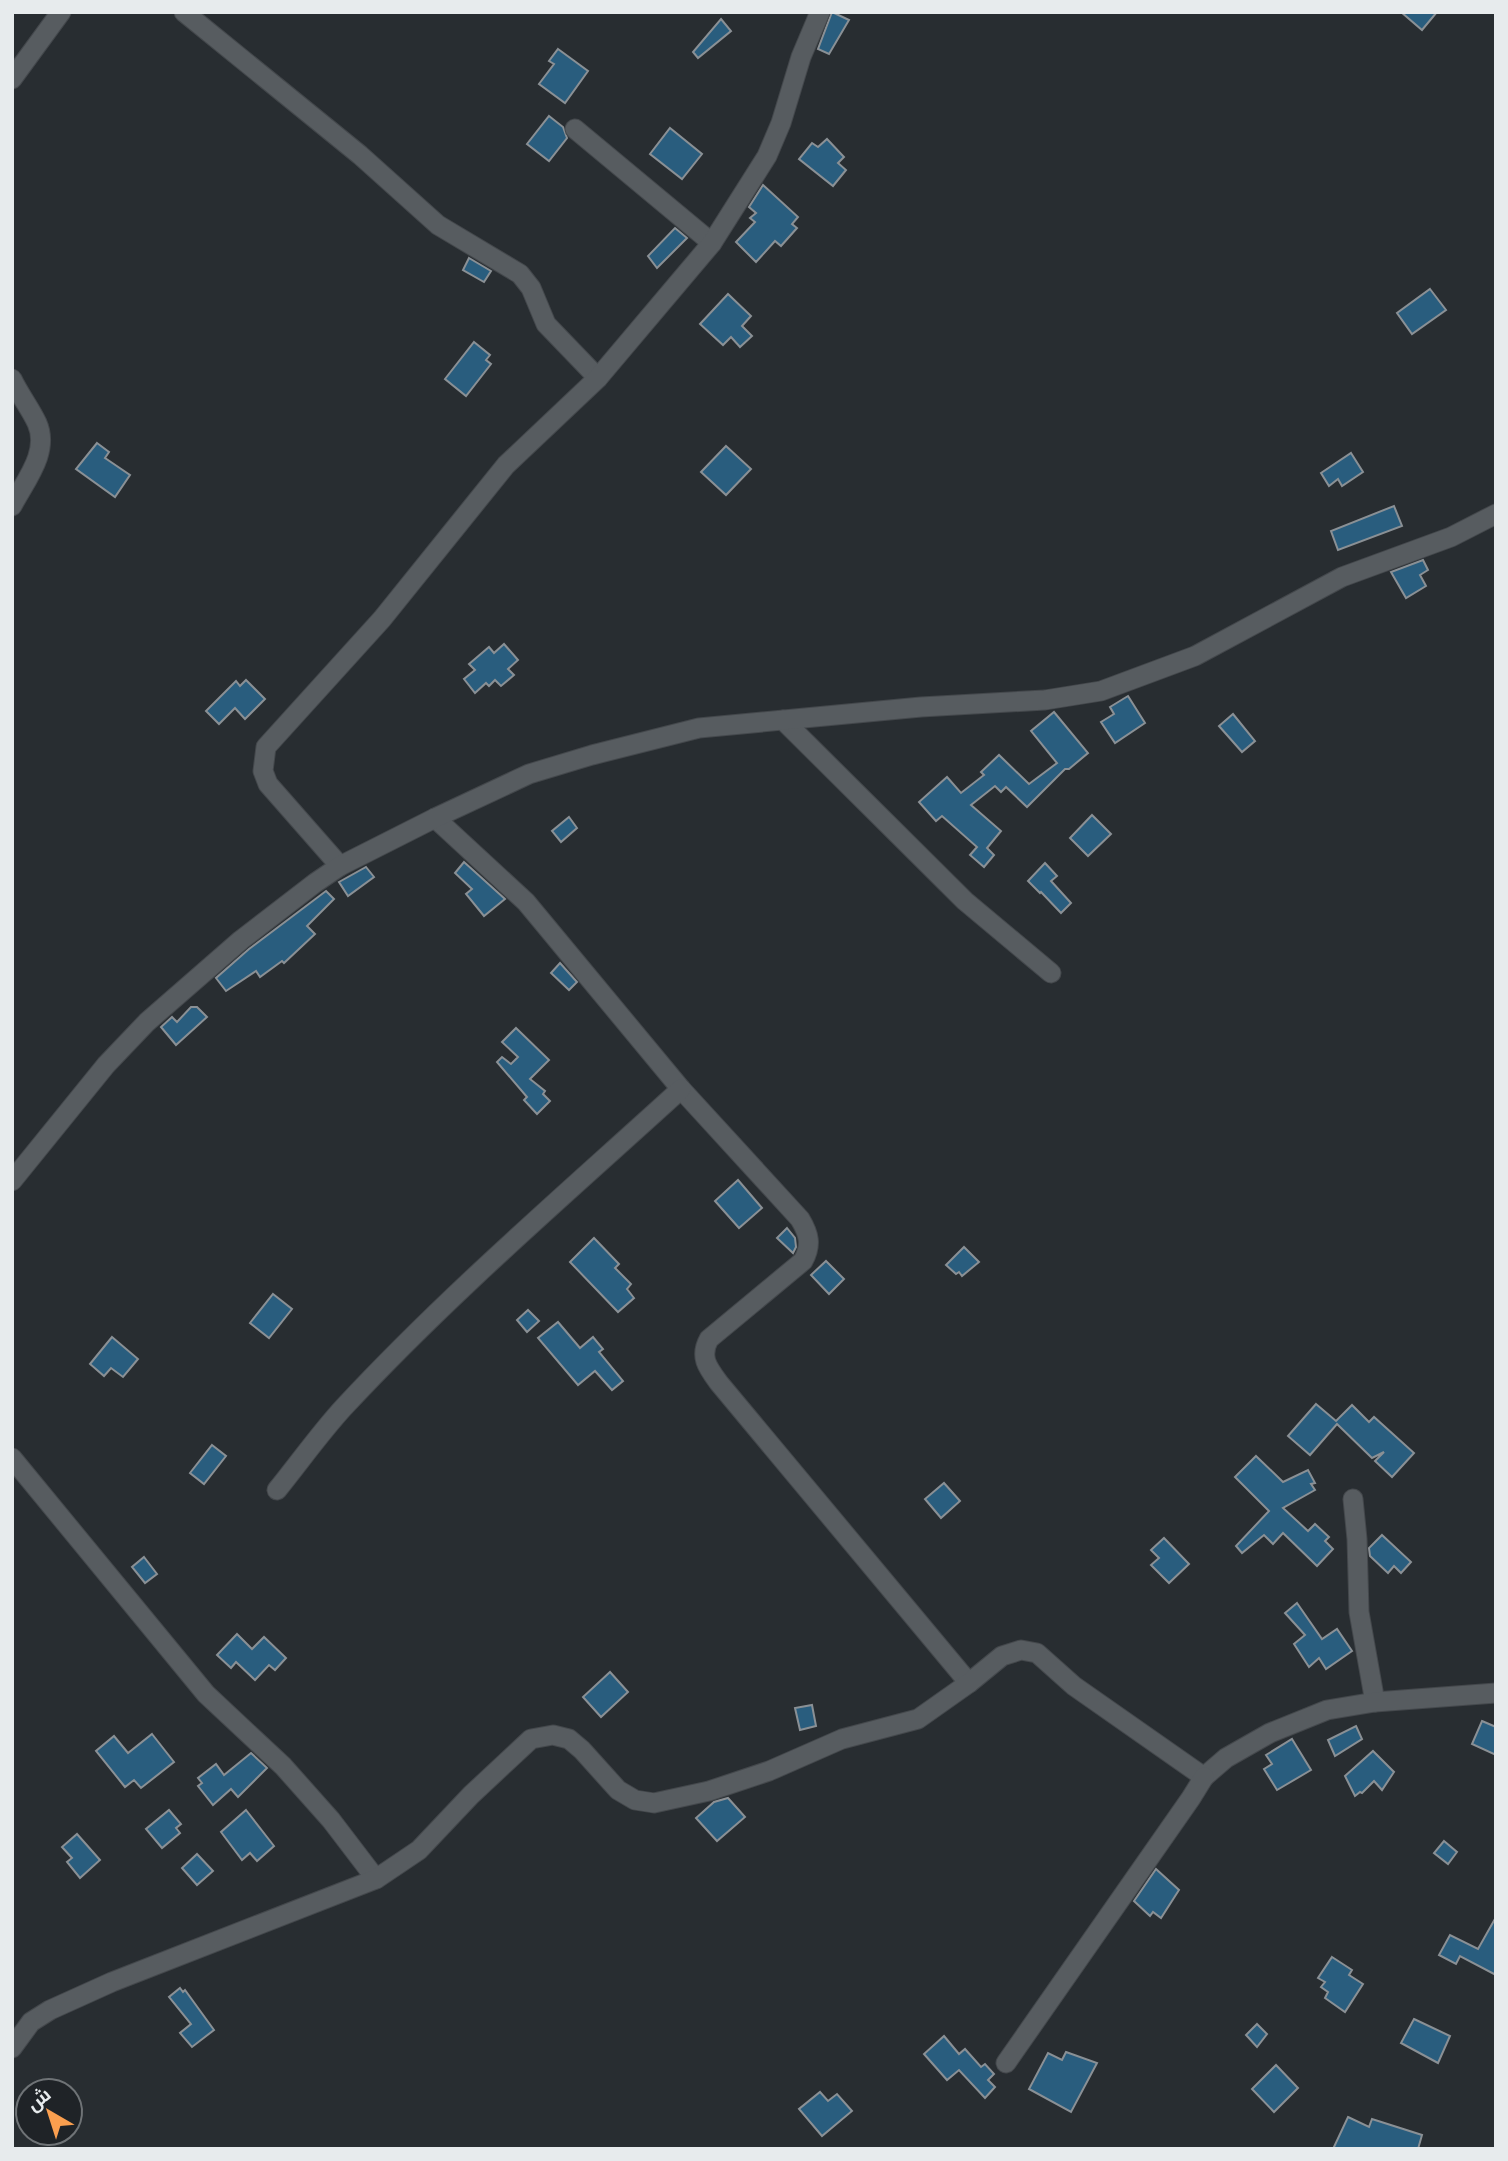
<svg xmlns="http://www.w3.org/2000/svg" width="1508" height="2161" font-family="'DM Sans',Cairo,sans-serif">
<rect width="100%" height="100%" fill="#282d31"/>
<g fill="#295d7e" stroke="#8a9095" stroke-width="2">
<polygon points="832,12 849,20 829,54 818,49"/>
<polygon points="1401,12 1437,12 1422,30"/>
<polygon points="721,19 731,31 698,58 693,52"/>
<polygon points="558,49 588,71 565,103 539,84 554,64 549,61"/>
<polygon points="549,116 563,127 567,138 549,161 527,144"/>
<polygon points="670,128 702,154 682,179 650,154"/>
<polygon points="827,139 844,157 838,163 846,170 833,186 799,159 812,143 818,147"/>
<polygon points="763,185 798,217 792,224 797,228 781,246 775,241 756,262 736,242 755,222 750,218 756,213 749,207"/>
<polygon points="675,228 687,238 657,268 648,256"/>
<polygon points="469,258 491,271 484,282 463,270"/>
<polygon points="1430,289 1446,310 1412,334 1397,313"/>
<polygon points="728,294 751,316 742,326 752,336 740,347 731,337 723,345 700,324"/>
<polygon points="474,342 490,355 486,360 491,364 466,396 445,379"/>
<polygon points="97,443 109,452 105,458 130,475 115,497 76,469"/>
<polygon points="726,446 751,469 726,495 701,472"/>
<polygon points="1351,453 1363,472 1342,486 1338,479 1329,486 1321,473"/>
<polygon points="1394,506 1402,526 1338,550 1331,531"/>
<polygon points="1423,560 1428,570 1420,575 1426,586 1406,598 1391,572"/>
<polygon points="504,644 518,660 508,669 514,675 501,686 495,680 489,686 486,683 475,693 464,679 475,670 469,664 489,647 494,653"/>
<polygon points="246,680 265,699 245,719 235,708 219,724 206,711 236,681 240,686"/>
<polygon points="1128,696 1145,723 1115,743 1101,722 1114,714 1110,707"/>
<polygon points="1054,712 1088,753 1069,769 1065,769 1027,807 1006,787 1001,792 995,786 971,805 1001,831 987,848 994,855 984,867 970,855 977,847 942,816 936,821 919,802 947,777 961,793 984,775 981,772 999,755 1029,784 1057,763 1031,731"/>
<polygon points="1233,714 1255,741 1242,752 1219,726"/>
<polygon points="1092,815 1111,834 1088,856 1070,838"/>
<polygon points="569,817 577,828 561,842 552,831"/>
<polygon points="464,862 505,899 484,916 466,894 472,889 455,873"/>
<polygon points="1045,863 1057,876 1051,881 1071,903 1061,913 1041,892 1040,893 1028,881"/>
<polygon points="366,867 374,877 348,896 339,882"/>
<polygon points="326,891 334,899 307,926 315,934 284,963 282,961 260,977 256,971 226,991 216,978 249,949"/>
<polygon points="560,963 577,982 569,990 551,973"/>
<polygon points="191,1007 197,1007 207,1017 176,1045 161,1027 172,1017 177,1022"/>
<polygon points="516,1028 549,1060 530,1079 545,1091 543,1094 550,1101 537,1114 524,1100 527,1097 497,1062 502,1057 511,1064 518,1057 502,1042"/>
<polygon points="738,1180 762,1208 739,1228 715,1201"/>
<polygon points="787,1228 795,1238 796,1247 793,1253 777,1238"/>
<polygon points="594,1238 619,1264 615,1268 631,1284 627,1289 634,1298 618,1312 570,1262"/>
<polygon points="964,1247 979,1262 962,1276 959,1272 956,1274 946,1265"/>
<polygon points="826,1261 844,1279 829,1294 811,1275"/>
<polygon points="273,1294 292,1309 269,1338 250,1323"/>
<polygon points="528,1310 539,1321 527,1332 517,1320"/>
<polygon points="558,1322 580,1348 593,1337 603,1349 599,1352 623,1381 612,1390 595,1371 578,1385 538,1338"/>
<polygon points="112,1337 138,1359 123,1377 111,1368 104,1376 90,1364"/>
<polygon points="1316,1404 1336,1421 1352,1405 1369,1422 1374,1417 1414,1453 1392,1477 1375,1461 1384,1452 1372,1458 1337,1424 1310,1455 1288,1436"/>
<polygon points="212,1445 226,1456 204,1484 190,1473"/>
<polygon points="1256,1456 1283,1482 1308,1470 1315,1483 1311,1484 1315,1490 1283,1508 1308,1531 1315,1524 1329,1537 1325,1541 1333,1549 1317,1566 1283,1533 1273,1544 1264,1535 1242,1553 1236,1546 1269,1511 1235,1477"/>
<polygon points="944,1483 960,1501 941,1518 925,1499"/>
<polygon points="1382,1535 1411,1562 1401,1573 1394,1566 1388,1573 1370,1556 1369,1548"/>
<polygon points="1164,1538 1189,1564 1169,1583 1151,1565 1159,1558 1151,1550"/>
<polygon points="144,1557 157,1574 145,1583 132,1567"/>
<polygon points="1297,1603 1322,1639 1337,1629 1352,1651 1326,1669 1319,1658 1309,1667 1294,1644 1305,1635 1285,1613"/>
<polygon points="237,1634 252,1649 264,1637 286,1658 275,1670 269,1665 255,1680 236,1662 231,1668 217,1655"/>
<polygon points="610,1672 628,1692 601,1717 583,1697"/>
<polygon points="812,1705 816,1726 800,1730 795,1708"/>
<polygon points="1482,1721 1496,1727 1496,1755 1472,1744"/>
<polygon points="1356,1726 1362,1739 1335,1756 1328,1740"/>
<polygon points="152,1734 174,1762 141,1788 134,1780 125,1787 96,1751 114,1736 128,1753"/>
<polygon points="1292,1739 1311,1770 1277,1790 1264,1769 1272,1764 1266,1755"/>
<polygon points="1373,1751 1394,1772 1382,1790 1374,1781 1362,1793 1360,1792 1355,1796 1345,1776"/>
<polygon points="251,1753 267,1768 238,1797 231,1789 213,1805 198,1786 202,1783 198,1778 216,1764 224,1775"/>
<polygon points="728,1798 745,1817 717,1841 696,1818 714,1802"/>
<polygon points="169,1810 181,1824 176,1828 180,1833 162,1848 146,1829"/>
<polygon points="246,1810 274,1846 257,1861 250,1853 242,1860 221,1832"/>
<polygon points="77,1834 100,1860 80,1878 67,1862 72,1858 62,1847"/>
<polygon points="1444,1841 1457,1852 1448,1864 1434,1853"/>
<polygon points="197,1854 213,1871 197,1885 182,1868"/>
<polygon points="1156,1869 1179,1890 1161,1918 1153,1912 1150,1916 1134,1901"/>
<polygon points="1496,1917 1496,1975 1460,1956 1456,1964 1439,1955 1450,1935 1478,1949"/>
<polygon points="1332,1957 1352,1970 1349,1975 1363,1984 1345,2012 1325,1998 1328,1992 1321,1987 1325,1982 1318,1978"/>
<polygon points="180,1988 183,1992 185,1990 214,2030 192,2047 180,2033 191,2024 169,1997"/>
<polygon points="1414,2019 1450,2036 1438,2063 1401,2043"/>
<polygon points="1257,2024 1267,2034 1257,2047 1246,2035"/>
<polygon points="944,2036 959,2054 965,2049 981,2067 985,2064 994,2074 988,2080 995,2087 985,2098 959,2070 947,2080 924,2054"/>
<polygon points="1066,2052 1097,2063 1071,2112 1029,2089 1048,2053 1062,2060"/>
<polygon points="1276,2065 1298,2088 1274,2112 1252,2089"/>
<polygon points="820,2092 828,2101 837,2094 852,2111 822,2136 799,2109"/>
<polygon points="1348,2117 1369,2127 1372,2119 1422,2135 1418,2149 1333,2149"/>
</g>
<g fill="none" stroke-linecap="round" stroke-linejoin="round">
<g stroke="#44484c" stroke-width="21">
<g id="street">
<polyline points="184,12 360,155 438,225 520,274 531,288 546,324 598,378"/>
<polyline points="12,79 61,12"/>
<polyline points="575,129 712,243"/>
<path d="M12,379C19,394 30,408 37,423C50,452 25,481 12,506"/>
<polyline points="783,720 965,901 1051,973"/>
<path d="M435,818L526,902L681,1089L800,1219C809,1234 812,1245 803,1261L709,1339C699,1357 708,1368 719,1383L969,1683"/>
<polyline points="340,866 268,784 263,771 266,747 382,619 506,465 598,378 712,243 767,156 781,123 801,57 820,12"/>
<polyline points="12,1181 106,1065 147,1022 241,940 315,883 340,866 435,818 529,774 592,755 699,728 921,707 1045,700 1101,691 1195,656 1342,577 1451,537 1496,514"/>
<polyline points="12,1458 206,1694 283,1766 331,1820 376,1879"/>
<path d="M277,1490C299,1463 320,1433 344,1407C449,1294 567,1193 681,1089"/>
<polyline points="1353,1499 1357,1539 1359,1612 1375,1702"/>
<polyline points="12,2048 31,2022 50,2010 112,1982 376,1879 419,1850 471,1795 531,1739 553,1735 569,1739 582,1750 618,1790 635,1800 654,1803 709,1791 769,1771 842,1739 918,1719 969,1683 1002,1656 1021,1650 1037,1653 1074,1686 1204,1777 1226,1758 1270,1733 1327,1710 1375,1702 1496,1693"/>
<polyline points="1006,2063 1191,1798 1204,1777"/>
</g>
</g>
<use href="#street" stroke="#575c60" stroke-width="19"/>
</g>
<rect width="1508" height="2161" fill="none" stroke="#e7ebed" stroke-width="28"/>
<g transform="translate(49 2112) rotate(321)"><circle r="33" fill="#1f2327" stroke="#6f7376" stroke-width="2"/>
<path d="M0-5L12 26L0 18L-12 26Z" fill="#fa9f4f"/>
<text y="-10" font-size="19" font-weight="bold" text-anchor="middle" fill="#e7ebed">ش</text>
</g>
</svg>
